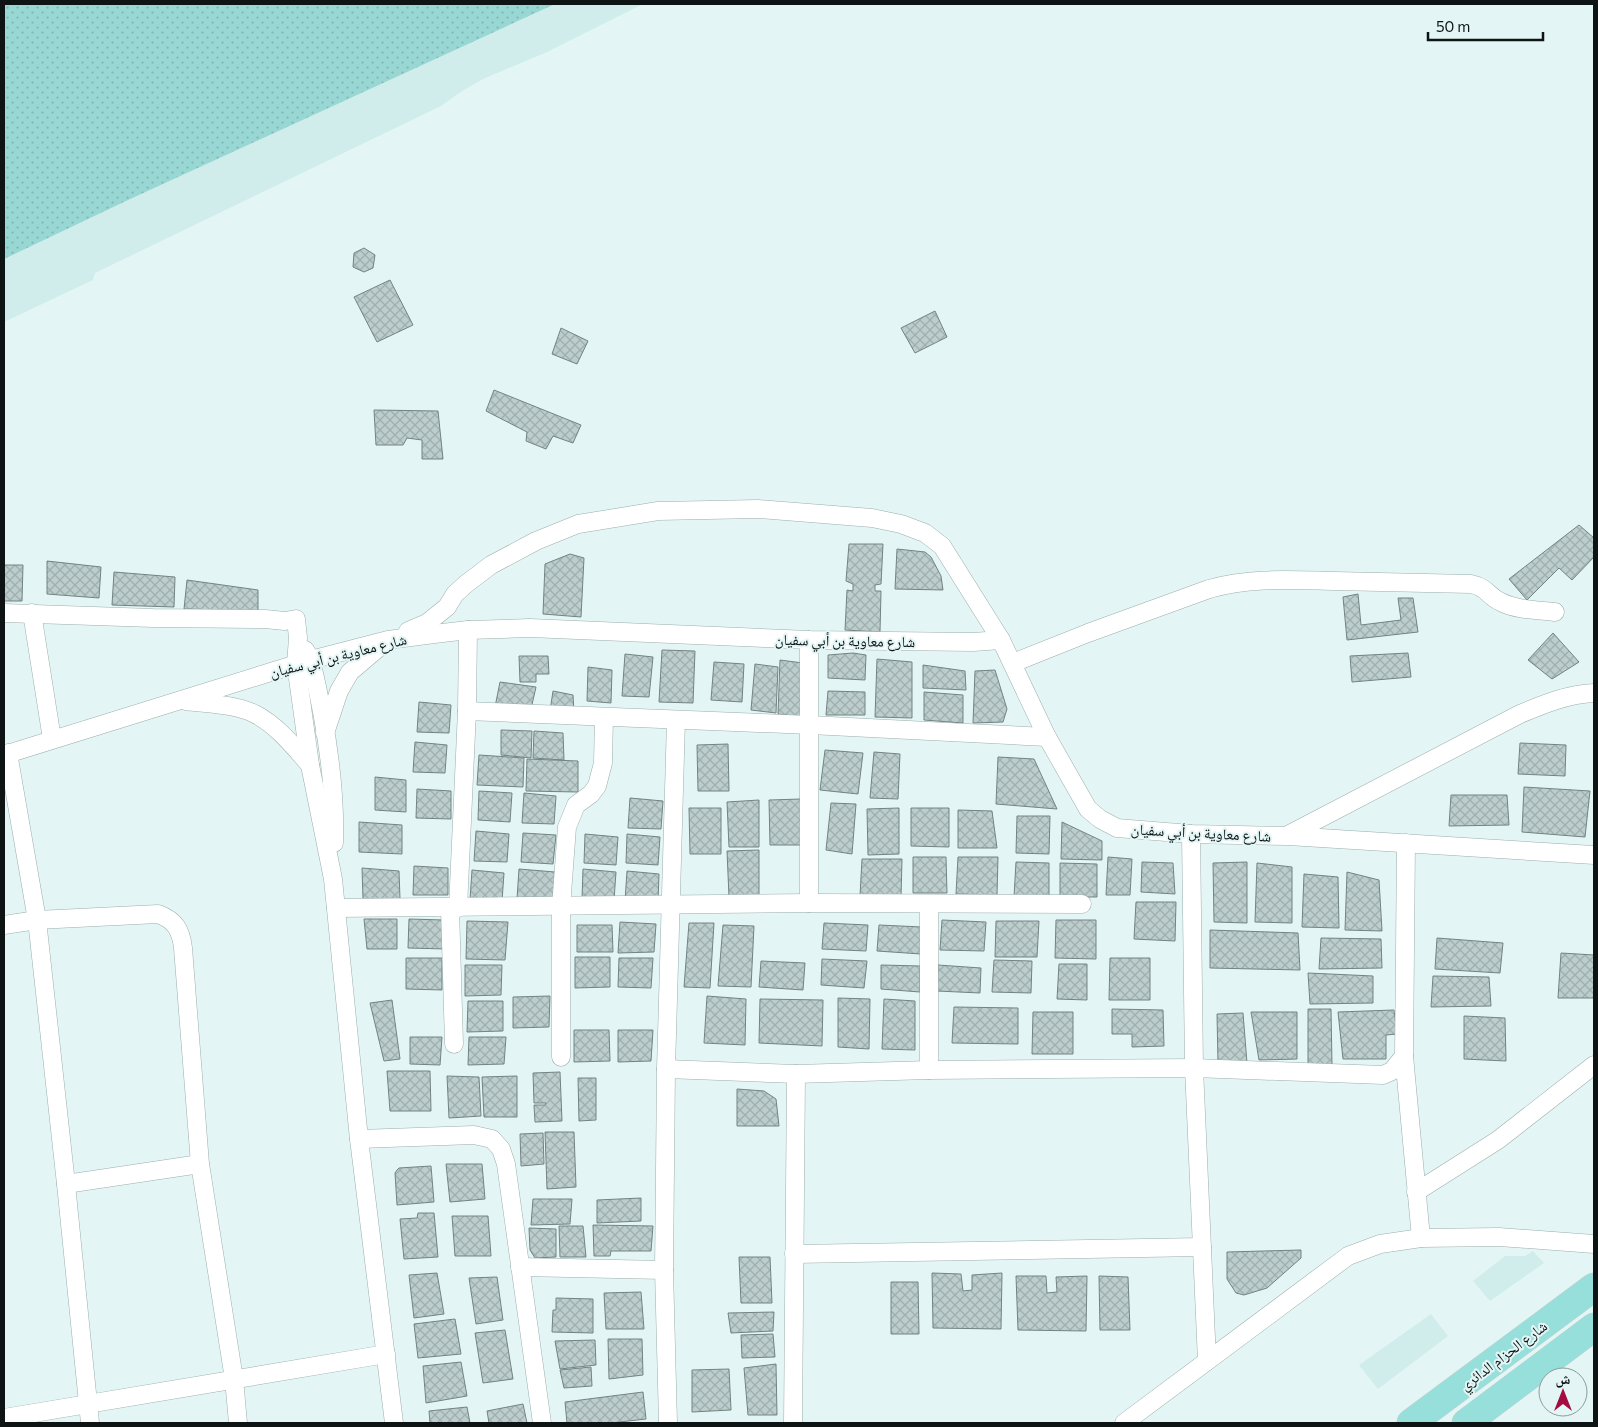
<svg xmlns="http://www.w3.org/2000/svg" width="1598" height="1427" font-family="Commissioner,'Noto Naskh Arabic',sans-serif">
<defs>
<pattern id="green-dots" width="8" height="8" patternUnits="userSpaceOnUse" patternTransform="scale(1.25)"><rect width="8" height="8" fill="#98d7d3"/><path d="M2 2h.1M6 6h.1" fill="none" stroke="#82b8b4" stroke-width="1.8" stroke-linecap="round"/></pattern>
<pattern id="building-cross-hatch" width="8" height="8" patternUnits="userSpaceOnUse" patternTransform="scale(1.25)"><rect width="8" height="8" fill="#bbcdcc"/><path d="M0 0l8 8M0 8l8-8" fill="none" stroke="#a0afae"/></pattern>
</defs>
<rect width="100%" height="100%" fill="#e3f6f5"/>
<g fill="#d0edeb">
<polygon points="4,4 643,4 547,52 483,79 462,91 441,106 95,273 93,280 4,322"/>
<polygon points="1533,1251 1544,1263 1490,1301 1473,1281 1505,1256 1525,1256"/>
<polygon points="1431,1314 1448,1336 1378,1389 1359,1365"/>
</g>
<polygon fill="url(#green-dots)" points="4,4 555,4 128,200 4,259"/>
<g fill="url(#building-cross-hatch)" stroke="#728482">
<polygon points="364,248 375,255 373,268 364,272 353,267 354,253"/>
<polygon points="390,280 413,325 377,342 354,297"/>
<polygon points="935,311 947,337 915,353 901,328"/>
<polygon points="561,328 588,341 577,364 552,354"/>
<polygon points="494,390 581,425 573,443 553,436 546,449 526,441 527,432 486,411"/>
<polygon points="374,410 438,411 443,459 422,459 422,440 407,438 403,445 376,445"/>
<polygon points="1579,525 1594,538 1594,557 1572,580 1559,568 1527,600 1509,579"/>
<polygon points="849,544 883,544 881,584 875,585 875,591 881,591 880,632 845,630 847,590 853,591 853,584 846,581"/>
<polygon points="897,549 925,552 931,557 941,576 943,590 895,589"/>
<polygon points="570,554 584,558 581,617 543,614 545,564"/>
<polygon points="47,561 101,567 99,598 47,594"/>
<polygon points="4,565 23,565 22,601 4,601"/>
<polygon points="114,572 175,577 174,607 112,605"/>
<polygon points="187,580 258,590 258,611 184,609"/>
<polygon points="1358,594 1361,625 1401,620 1398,598 1413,598 1418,632 1347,640 1343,597"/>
<polygon points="1553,633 1579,662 1552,679 1528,660"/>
<polygon points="662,650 695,651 693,703 659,702"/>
<polygon points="853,653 866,655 865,680 828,678 828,655"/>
<polygon points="1408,653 1411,677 1352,682 1350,656"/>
<polygon points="625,654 653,657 649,697 622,696"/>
<polygon points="519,656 548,656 549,674 536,674 536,682 520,682"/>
<polygon points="877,659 912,662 912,718 875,717"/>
<polygon points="780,660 803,663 801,717 778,714"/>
<polygon points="714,662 744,664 742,702 711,700"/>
<polygon points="755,664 778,667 776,713 751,710"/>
<polygon points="923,665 965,671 966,690 923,688"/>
<polygon points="588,667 612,670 611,703 587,701"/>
<polygon points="995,670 1007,709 1003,722 973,723 975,671"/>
<polygon points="500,682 536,687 531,709 495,707"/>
<polygon points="553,691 573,695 574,712 550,711"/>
<polygon points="828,691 865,692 865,715 826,715"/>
<polygon points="924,692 963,695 963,723 924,720"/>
<polygon points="419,702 451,705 449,733 417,732"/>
<polygon points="501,730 532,731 531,758 501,755"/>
<polygon points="534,731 563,733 564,760 533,758"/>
<polygon points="415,742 447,745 445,773 413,772"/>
<polygon points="1520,743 1566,745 1565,776 1518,774"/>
<polygon points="728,744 729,791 698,791 697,745"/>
<polygon points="825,750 863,753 858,794 820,790"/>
<polygon points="874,752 900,754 898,799 870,798"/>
<polygon points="479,755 524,758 523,787 477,785"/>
<polygon points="998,757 1034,759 1057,809 996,804"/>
<polygon points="527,759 578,761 578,792 526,791"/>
<polygon points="375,777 406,780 406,812 375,810"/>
<polygon points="1524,787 1590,791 1585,837 1522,832"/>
<polygon points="417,789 451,791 451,819 416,818"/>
<polygon points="479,791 512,793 510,822 478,820"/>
<polygon points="524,793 556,796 554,824 522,823"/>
<polygon points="1451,795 1507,795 1509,825 1449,826"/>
<polygon points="630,798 663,801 661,829 628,828"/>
<polygon points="801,799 801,845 770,845 769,800"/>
<polygon points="759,800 759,847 729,847 727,802"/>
<polygon points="831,803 856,804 852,854 826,850"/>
<polygon points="689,808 721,808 721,854 690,854"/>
<polygon points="899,808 899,854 868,855 867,809"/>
<polygon points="911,808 949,808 949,847 911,846"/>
<polygon points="958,810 992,811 997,848 958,848"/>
<polygon points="1017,816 1050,816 1049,854 1016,853"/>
<polygon points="359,822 402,825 402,854 359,852"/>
<polygon points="1062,822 1102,841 1102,860 1061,859"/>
<polygon points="476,831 509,834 507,862 474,861"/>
<polygon points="523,833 556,835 553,864 521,862"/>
<polygon points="585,834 618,837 616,865 584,863"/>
<polygon points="627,834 660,837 658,865 626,863"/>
<polygon points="759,850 759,897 729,897 727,851"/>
<polygon points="913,857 946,857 947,893 913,893"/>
<polygon points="958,857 998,857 997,895 956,894"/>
<polygon points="1108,857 1132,859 1130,895 1106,895"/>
<polygon points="862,859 902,859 901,897 860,896"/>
<polygon points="1016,862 1049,863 1049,897 1014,897"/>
<polygon points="1142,862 1173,863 1175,894 1141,892"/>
<polygon points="1247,862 1247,923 1214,922 1213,863"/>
<polygon points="1060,863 1097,864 1097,897 1060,897"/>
<polygon points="1257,863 1292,867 1292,923 1255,922"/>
<polygon points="414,866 448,868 448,895 413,895"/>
<polygon points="362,868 399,871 400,899 363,899"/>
<polygon points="519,869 555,872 553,900 517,899"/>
<polygon points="583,869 616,872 614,900 582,899"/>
<polygon points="472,870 504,873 502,901 470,900"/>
<polygon points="627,871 659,874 658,902 625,901"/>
<polygon points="1347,872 1379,880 1382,931 1345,930"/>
<polygon points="1304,874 1338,877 1339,928 1302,927"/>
<polygon points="1136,902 1176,902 1175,941 1134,939"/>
<polygon points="364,919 397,919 397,949 367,949"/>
<polygon points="409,919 444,920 445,949 408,948"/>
<polygon points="942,920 986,922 984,951 940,950"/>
<polygon points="1056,920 1096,920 1096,959 1055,958"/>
<polygon points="467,921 508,922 505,960 466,959"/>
<polygon points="996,921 1039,921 1037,957 995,957"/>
<polygon points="620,922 656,924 654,952 618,953"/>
<polygon points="689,923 714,923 710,988 684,987"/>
<polygon points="824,923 868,925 866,951 822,949"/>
<polygon points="577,925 612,925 613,952 577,952"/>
<polygon points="723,925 754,926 751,987 718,986"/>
<polygon points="879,925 922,927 921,954 877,951"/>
<polygon points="1210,930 1298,933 1300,970 1210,968"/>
<polygon points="1321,938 1381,939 1382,968 1319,969"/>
<polygon points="1437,938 1503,943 1500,973 1435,969"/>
<polygon points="1561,953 1594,955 1594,998 1558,998"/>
<polygon points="575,957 610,957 610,987 575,988"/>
<polygon points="406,958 442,958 442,990 406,989"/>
<polygon points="619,958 653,958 651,988 618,987"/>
<polygon points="1110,958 1150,958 1150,1000 1109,1000"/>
<polygon points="822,959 867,961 864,988 821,985"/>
<polygon points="994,960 1032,961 1031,993 992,992"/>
<polygon points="761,961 805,963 803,990 759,987"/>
<polygon points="1059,964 1087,964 1087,1000 1057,999"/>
<polygon points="465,965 502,965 501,995 465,996"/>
<polygon points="881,965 920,966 920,992 881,989"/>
<polygon points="938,965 981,968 980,993 937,991"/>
<polygon points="1308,973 1373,976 1373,1003 1310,1004"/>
<polygon points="1433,976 1489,977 1491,1006 1431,1007"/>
<polygon points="550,996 549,1027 513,1028 513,997"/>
<polygon points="707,996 746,999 745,1045 704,1043"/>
<polygon points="838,998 870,999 869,1049 838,1047"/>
<polygon points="760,999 823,1000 822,1046 759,1043"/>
<polygon points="884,999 915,1001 915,1050 882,1049"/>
<polygon points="392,1000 400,1059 384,1061 370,1003"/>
<polygon points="468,1001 503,1001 503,1031 467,1032"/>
<polygon points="954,1007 1018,1008 1018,1044 952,1043"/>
<polygon points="1112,1009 1163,1010 1164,1046 1132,1047 1132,1034 1112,1034"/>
<polygon points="1308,1009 1331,1009 1332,1065 1308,1065"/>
<polygon points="1394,1010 1397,1034 1386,1035 1386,1059 1343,1059 1338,1012"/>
<polygon points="1033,1012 1073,1012 1073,1054 1032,1054"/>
<polygon points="1251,1012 1297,1012 1297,1059 1259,1060"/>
<polygon points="1243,1013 1247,1063 1218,1063 1217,1014"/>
<polygon points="1464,1016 1505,1018 1506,1061 1464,1059"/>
<polygon points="574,1030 609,1030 610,1061 574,1062"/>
<polygon points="618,1030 653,1030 651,1061 618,1062"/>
<polygon points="410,1037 442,1037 440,1065 410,1064"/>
<polygon points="469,1037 506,1037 504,1064 468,1065"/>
<polygon points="387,1071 430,1071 431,1111 390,1111"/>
<polygon points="560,1072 562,1121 535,1122 534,1105 545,1105 546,1103 534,1103 533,1073"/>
<polygon points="447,1076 479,1077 481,1116 449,1118"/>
<polygon points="517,1076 517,1117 484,1117 482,1077"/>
<polygon points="578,1078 596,1078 596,1120 579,1121"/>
<polygon points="737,1089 764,1091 776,1099 779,1126 737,1126"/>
<polygon points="545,1132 574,1132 576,1187 547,1189"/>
<polygon points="543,1133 544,1164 521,1166 520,1134"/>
<polygon points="446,1164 482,1164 485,1199 450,1202"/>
<polygon points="431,1166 434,1202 397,1205 395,1173 397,1170 399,1168"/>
<polygon points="641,1198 641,1221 597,1223 597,1200"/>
<polygon points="533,1199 572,1199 570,1224 531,1225"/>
<polygon points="418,1213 434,1213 438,1257 404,1259 400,1219 417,1218"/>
<polygon points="452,1216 488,1216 491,1256 455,1256"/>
<polygon points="593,1225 653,1226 651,1251 611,1251 610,1256 594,1256"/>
<polygon points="559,1226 583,1226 586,1257 560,1257"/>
<polygon points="529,1228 556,1229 556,1257 535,1258 530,1250"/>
<polygon points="1301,1250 1301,1258 1267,1288 1244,1295 1236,1293 1227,1279 1227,1252"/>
<polygon points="739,1257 770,1257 772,1303 741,1303"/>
<polygon points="437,1273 444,1314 414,1318 409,1275"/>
<polygon points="932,1273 961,1274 963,1291 972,1290 972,1275 1002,1273 1001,1329 933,1328"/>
<polygon points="1016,1276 1046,1276 1047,1293 1057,1292 1056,1277 1087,1276 1086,1331 1018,1330"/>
<polygon points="1099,1276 1128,1277 1130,1330 1100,1330"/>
<polygon points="497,1277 503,1320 476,1324 469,1278"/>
<polygon points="891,1282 918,1282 919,1334 891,1334"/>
<polygon points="641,1292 644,1329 606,1329 604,1293"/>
<polygon points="556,1298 593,1299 593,1333 552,1332 553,1310 556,1310"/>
<polygon points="774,1312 773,1331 731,1333 728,1313"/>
<polygon points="455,1319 461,1354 418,1358 414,1324"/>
<polygon points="505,1330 513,1379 483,1383 475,1333"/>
<polygon points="773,1334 775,1357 742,1358 741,1335"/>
<polygon points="608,1339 642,1339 643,1375 609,1379"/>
<polygon points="595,1340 596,1365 560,1369 555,1341"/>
<polygon points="461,1362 467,1396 426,1403 423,1366"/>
<polygon points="776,1364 777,1415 748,1415 744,1368"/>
<polygon points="591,1367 592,1386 564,1388 560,1370"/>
<polygon points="729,1369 731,1410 692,1412 692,1370"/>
<polygon points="643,1392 646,1419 611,1423 567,1423 565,1402"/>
<polygon points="523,1404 527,1423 489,1423 487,1411"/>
<polygon points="467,1407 470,1423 430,1423 429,1411"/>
</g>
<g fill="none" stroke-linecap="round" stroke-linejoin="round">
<g stroke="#9caeac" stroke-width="19">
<g id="street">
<polyline points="4,613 153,618 265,619 285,621 296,619 298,638 296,664 310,765 333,879 359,1139 394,1423"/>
<polyline points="32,613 52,739"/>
<polyline points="408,631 427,623 447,607 455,594 466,584 491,565 536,541 578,524 658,511 758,509 872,518 901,524 925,533 942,546 1001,640"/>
<path d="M305,650L311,660C325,719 336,782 334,843"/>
<path d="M1013,663L1088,633L1209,589C1250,577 1292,580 1334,581C1380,582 1425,583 1471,584C1489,588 1487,596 1501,602C1516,610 1538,610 1555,612"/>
<path d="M186,701C208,704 235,704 255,714C278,726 294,747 310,765"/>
<polyline points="467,711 810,725 1047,737"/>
<polyline points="325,733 339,691 350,672 383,644"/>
<polyline points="8,753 37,920 66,1184 90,1423"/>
<polyline points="4,755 303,662 388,640 434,634 468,630 530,628 809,640 973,642 1001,640 1047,737 1088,809 1100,819 1117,828 1191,834 1288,836 1594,855"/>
<polyline points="1191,834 1194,1068 1207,1361"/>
<path d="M1288,835L1520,714C1544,704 1568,694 1594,693"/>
<polyline points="809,903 809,640"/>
<polyline points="929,904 929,1070"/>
<polyline points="336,908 809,903 1082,904"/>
<polyline points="450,908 454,1044"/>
<polyline points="458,908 467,711 468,630"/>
<path d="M4,925L37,920L158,914C175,920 181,930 183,948L200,1164L234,1379L238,1423"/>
<polyline points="1404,1056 1421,1238"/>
<polyline points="561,1057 561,907 567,827 576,805 591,794 597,786 603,763 604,717"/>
<polyline points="666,1069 796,1074 929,1070 1194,1068 1383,1075 1392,1071 1404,1056 1406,843"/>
<polyline points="359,1139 474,1135 492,1139 501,1149 506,1164 542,1423"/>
<polyline points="66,1184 200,1164"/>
<polyline points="1416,1192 1498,1140 1594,1065"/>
<polyline points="794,1254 1202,1247"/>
<polyline points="520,1267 664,1270"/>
<polyline points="4,1418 386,1354"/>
<polyline points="668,1423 664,1270 666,1069 676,720"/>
<polyline points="793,1423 796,1074"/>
<polyline points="1124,1423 1348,1256 1380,1244 1421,1238 1499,1237 1594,1244"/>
</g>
</g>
<g stroke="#cfd0d0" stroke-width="29">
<g id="primary">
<polyline points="1411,1423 1594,1287"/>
<polyline points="1466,1423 1594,1327"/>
</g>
</g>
<use href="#street" stroke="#fff" stroke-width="18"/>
<use href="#primary" stroke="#97dfdb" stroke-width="28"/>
</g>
<g text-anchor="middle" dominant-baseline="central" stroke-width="4" stroke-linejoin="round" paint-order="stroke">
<g font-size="15" fill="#0d1413" stroke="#e3f6f5">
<text transform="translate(845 640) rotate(1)">شارع معاوية بن أبي سفيان</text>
<text transform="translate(338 655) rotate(-14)">شارع معاوية بن أبي سفيان</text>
<text transform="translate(1201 832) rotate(3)">شارع معاوية بن أبي سفيان</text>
<text transform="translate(1503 1355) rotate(-37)">شارع الحزام الدائري</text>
</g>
</g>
<rect width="1598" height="1427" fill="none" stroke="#0d1413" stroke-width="10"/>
<g transform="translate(1563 1392)"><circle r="24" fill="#e3f6f5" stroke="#8d9c9b"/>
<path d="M0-4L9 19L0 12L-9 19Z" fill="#a40b40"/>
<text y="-8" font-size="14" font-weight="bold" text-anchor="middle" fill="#0d1413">ش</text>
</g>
<path d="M1428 32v8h115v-8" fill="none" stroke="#0d1413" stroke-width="2.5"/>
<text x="1436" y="32" font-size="15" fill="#0d1413" stroke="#e3f6f5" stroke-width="4" paint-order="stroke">50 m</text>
</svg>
